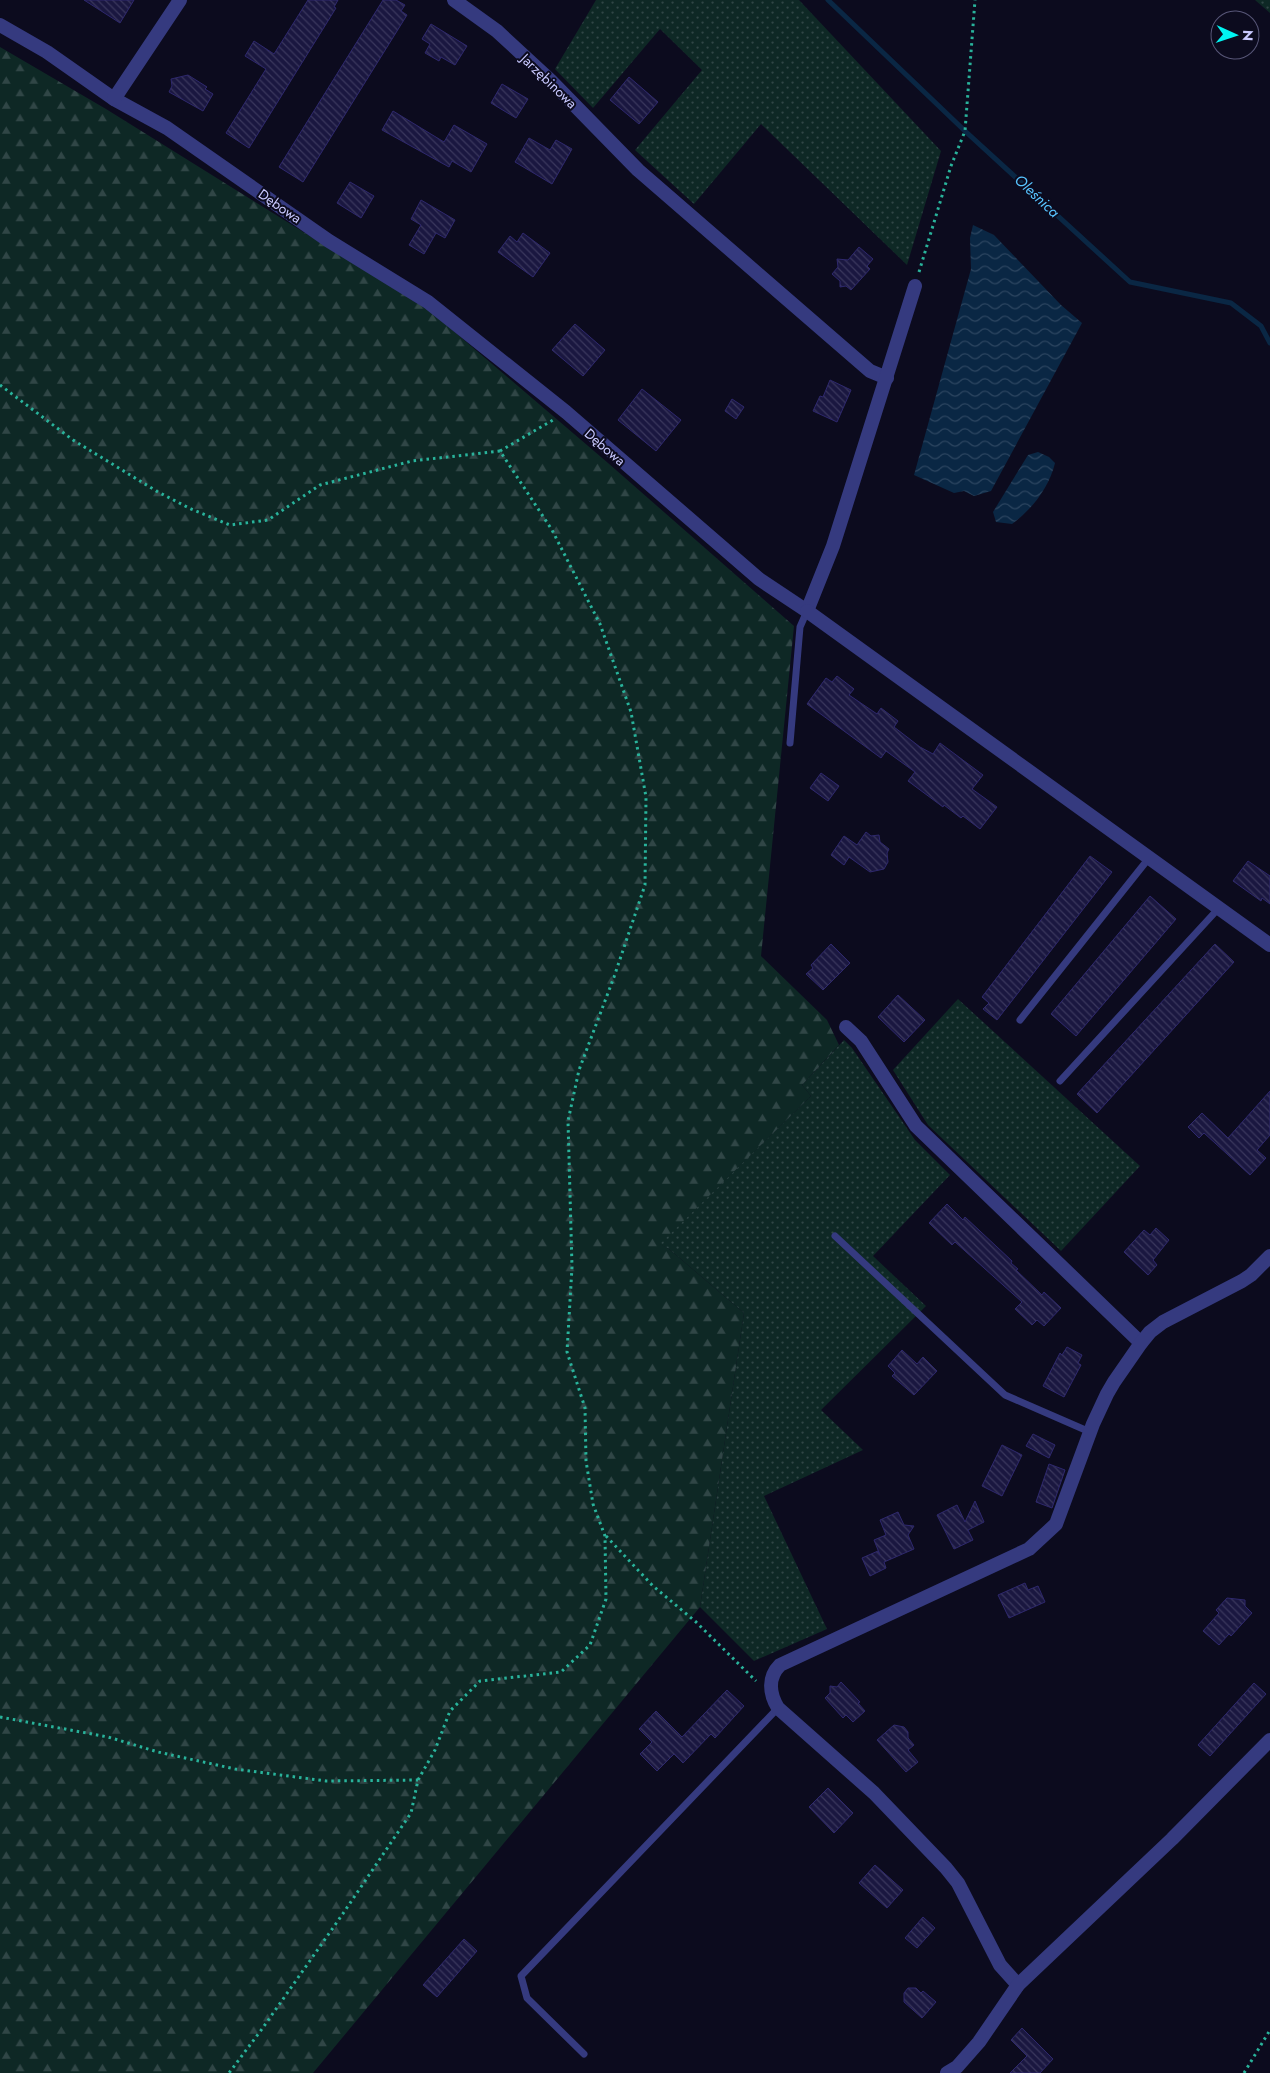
<svg xmlns="http://www.w3.org/2000/svg" width="1270" height="2073" font-family="Jost,sans-serif">
<defs>
<pattern id="grass-dots" width="8" height="8" patternUnits="userSpaceOnUse" patternTransform="scale(1.25)"><rect width="8" height="8" fill="#0e2825"/><path d="M2 2h.1M6 6h.1" fill="none" stroke="#304646" stroke-width="1.8" stroke-linecap="round"/></pattern>
<pattern id="forest-firs" width="22" height="20" patternUnits="userSpaceOnUse" patternTransform="scale(1.25)"><rect width="22" height="20" fill="#0e2825"/><path d="M5 1l3.5 6h-7zM16 11l3.5 6h-7z" fill="#304646"/></pattern>
<pattern id="water-waves" width="16" height="10" patternUnits="userSpaceOnUse" patternTransform="scale(1.25)"><rect width="16" height="10" fill="#0a2744"/><path d="M0 5q4-4 8 0t8 0" fill="none" stroke="#2c4560"/></pattern>
<pattern id="building-back-hatch" width="6" height="6" patternUnits="userSpaceOnUse" patternTransform="scale(1.25)"><rect width="6" height="6" fill="#1a1740"/><path d="M-1 5l2 2M0 0l6 6M5-1l2 2" fill="none" stroke="#3a375d"/></pattern>
</defs>
<rect width="100%" height="100%" fill="#0c0b1e"/>
<g fill="url(#grass-dots)">
<polygon points="596,0 799,0 941,151 907,265 761,124 694,204 635,150 702,70 660,29 593,108 555,69"/>
<polygon points="1255,0 1270,0 1270,13"/>
<polygon points="958,999 1140,1166 1061,1251 928,1125 893,1070"/>
<polygon points="844,1040 852,1048 915,1140 950,1175 873,1256 926,1306 821,1410 863,1450 764,1496 827,1629 754,1661 700,1607 744,1313 669,1249 659,1244 811,1096 802,1085"/>
</g>
<polygon fill="url(#forest-firs)" points="0,47 106,109 430,311 608,463 794,626 761,956 827,1020 839,1045 802,1085 811,1096 660,1244 669,1249 744,1313 700,1607 313,2073 0,2073"/>
<g fill="url(#water-waves)">
<polygon points="973,225 994,235 1061,305 1082,323 991,491 974,496 964,491 954,493 914,475 971,269 970,238"/>
<path d="M1038,452L1049,457L1055,463C1049,488 1032,509 1012,524L996,522L993,512L1028,455Z"/>
</g>
<g fill="none" stroke-linecap="round" stroke-linejoin="round">
<polyline stroke="#0a2744" stroke-width="5" points="828,0 965,131 1130,282 1231,303 1261,326 1270,343"/>
</g>
<g fill="url(#building-back-hatch)" stroke="#2e286d">
<polygon points="84,0 134,0 120,23"/>
<polygon points="308,0 338,0 334,7 336,8 249,148 226,133 266,69 245,56 254,41 274,54"/>
<polygon points="383,0 396,0 405,5 401,11 407,15 303,182 279,167"/>
<polygon points="431,24 467,46 455,65 441,57 439,61 425,53 430,44 422,39"/>
<polygon points="188,75 207,87 205,89 213,94 203,111 169,92 172,86 171,79"/>
<polygon points="629,77 658,102 639,124 610,100"/>
<polygon points="502,84 528,99 516,118 491,103"/>
<polygon points="393,111 444,142 454,125 487,144 471,172 452,161 449,167 382,130"/>
<polygon points="529,138 550,150 556,140 572,149 552,184 515,162"/>
<polygon points="350,182 374,196 361,218 337,203"/>
<polygon points="421,200 455,220 445,238 436,233 424,254 409,245 421,225 411,219"/>
<polygon points="523,233 550,253 533,277 498,252 510,236 517,242"/>
<polygon points="859,247 873,259 867,266 870,269 851,290 846,286 840,287 840,281 832,274 838,267 837,259 848,260"/>
<polygon points="575,324 605,350 583,376 552,350"/>
<polygon points="830,380 851,390 837,422 813,411 820,396 823,397"/>
<polygon points="642,389 681,420 656,451 618,420"/>
<polygon points="732,399 744,407 736,419 725,411"/>
<polygon points="837,676 854,689 849,695 877,714 881,708 898,721 894,727 920,747 933,754 940,743 983,775 972,789 997,807 980,829 963,816 961,818 944,805 943,807 908,781 915,772 886,751 881,758 807,704 826,678 832,682"/>
<polygon points="821,773 839,786 828,801 810,788"/>
<polygon points="866,832 871,836 879,835 880,842 889,849 887,853 888,862 884,869 870,872 849,857 844,865 831,855 844,836 857,845"/>
<polygon points="1090,856 1112,872 997,1020 983,1009 989,1003 982,997"/>
<polygon points="1248,861 1270,876 1270,904 1262,898 1261,901 1233,881"/>
<polygon points="1150,896 1176,919 1076,1036 1051,1014"/>
<polygon points="831,944 850,963 823,990 806,974 813,968 811,965"/>
<polygon points="1215,944 1234,962 1097,1113 1077,1094"/>
<polygon points="898,995 925,1020 904,1042 878,1017"/>
<polygon points="1270,1091 1270,1135 1257,1150 1266,1158 1250,1175 1204,1133 1199,1138 1188,1127 1202,1113 1228,1138"/>
<polygon points="947,1204 963,1220 965,1217 1012,1261 1011,1263 1018,1269 1016,1270 1042,1295 1044,1292 1061,1308 1044,1326 1037,1320 1032,1325 1015,1309 1022,1302 955,1242 952,1245 929,1223"/>
<polygon points="1156,1228 1169,1240 1153,1260 1157,1265 1148,1275 1124,1252 1144,1230 1150,1235"/>
<polygon points="1067,1347 1082,1355 1078,1363 1081,1365 1064,1397 1043,1386 1060,1353 1062,1355"/>
<polygon points="902,1350 917,1364 923,1357 937,1371 914,1395 892,1376 895,1373 888,1366"/>
<polygon points="1033,1434 1055,1445 1049,1458 1026,1446"/>
<polygon points="1002,1445 1022,1455 1002,1496 982,1486"/>
<polygon points="1049,1464 1065,1470 1052,1508 1036,1502"/>
<polygon points="975,1501 984,1522 968,1530 973,1540 954,1549 937,1515 957,1505 965,1522"/>
<polygon points="898,1512 904,1525 914,1526 908,1535 914,1549 884,1562 886,1568 870,1576 862,1558 878,1551 880,1555 874,1540 886,1535 880,1520"/>
<polygon points="1025,1583 1028,1590 1038,1586 1045,1602 1009,1618 998,1595"/>
<polygon points="1227,1598 1245,1600 1245,1606 1252,1613 1231,1636 1229,1634 1219,1645 1203,1631 1219,1613 1216,1610"/>
<polygon points="841,1682 860,1702 858,1703 865,1711 853,1722 846,1715 843,1718 825,1698 830,1693 830,1686 837,1687"/>
<polygon points="1254,1683 1266,1694 1210,1756 1198,1745"/>
<polygon points="727,1690 744,1706 715,1738 711,1734 683,1763 674,1754 657,1771 640,1754 652,1742 639,1729 656,1711 682,1737"/>
<polygon points="894,1725 904,1727 908,1732 908,1738 914,1745 908,1750 918,1762 906,1772 877,1740"/>
<polygon points="828,1788 853,1813 834,1833 809,1807"/>
<polygon points="875,1865 903,1890 887,1908 859,1883"/>
<polygon points="923,1917 935,1928 917,1948 905,1938"/>
<polygon points="464,1939 477,1951 437,1997 423,1985"/>
<polygon points="908,1988 916,1988 921,1993 923,1991 936,2002 922,2018 904,2002 904,1993"/>
<polygon points="1022,2028 1053,2059 1040,2073 1010,2073 1027,2056 1011,2040"/>
</g>
<g fill="none" stroke-linecap="round" stroke-linejoin="round">
<g stroke="#29b39b" stroke-width="3" stroke-dasharray="2.5 4" stroke-linecap="butt">
<polyline points="919,272 951,166 965,131 975,0"/>
<polyline points="0,385 73,440 158,492 191,509 230,525 268,520 320,485 412,461 500,451 552,530 600,624 631,712 646,797 645,885 614,977 579,1070 568,1121 572,1267 567,1352 585,1408 586,1461 593,1504 605,1536 606,1599 590,1645 561,1672 480,1681 450,1711 435,1750 418,1780 411,1813 342,1915 262,2029 229,2073"/>
<polyline points="500,451 553,420"/>
<polyline points="606,1536 653,1586 696,1622 756,1681"/>
<polyline points="0,1717 108,1737 158,1752 235,1769 326,1781 418,1780"/>
<polyline points="1244,2073 1270,2030"/>
</g>
<g stroke="#353a7f" stroke-width="7">
<polyline points="790,743 800,627 807,611"/>
<polyline points="1020,1020 1149,858"/>
<polyline points="1060,1081 1218,909"/>
<polyline points="835,1236 1005,1395 1090,1432"/>
<polyline points="584,2054 527,1998 521,1976 778,1708"/>
</g>
<g stroke="#353a7f" stroke-width="14">
<polyline points="454,0 497,31 551,81 638,170 870,371 887,378"/>
<polyline points="0,25 47,52 114,99 167,128 329,241 428,302 566,412 759,579 807,611 833,546 915,286"/>
<polyline points="114,99 180,0"/>
<polyline points="807,611 1270,945"/>
<polyline points="846,1027 861,1041 916,1126 1141,1343"/>
<path d="M1018,1985L1000,1965L958,1883L946,1868L874,1793L778,1708C769,1693 768,1677 780,1665L1029,1549L1056,1524L1093,1424L1107,1394L1114,1382L1141,1343L1150,1332L1163,1322L1242,1281L1251,1275L1270,1256"/>
<polyline points="947,2073 957,2067 979,2042 1018,1985 1172,1839 1270,1740"/>
</g>
</g>
<g text-anchor="middle" dominant-baseline="central" stroke-width="4" stroke-linejoin="round" paint-order="stroke">
<g font-size="14" fill="#c9c9ff" stroke="#0c0b1e">
<text transform="translate(549 81) rotate(44)">Jarzębinowa</text>
<text transform="translate(280 206) rotate(35)">Dębowa</text>
<text transform="translate(605 447) rotate(41)">Dębowa</text>
</g>
<g font-size="15" font-style="italic" fill="#57c4ff" stroke="#0c0b1e">
<text transform="translate(1037 196) rotate(43)">Oleśnica</text>
</g>
</g>
<g transform="translate(1235 35) rotate(93)"><circle r="24" fill="#0c0b1e" stroke="#585778"/>
<path d="M0-4L9 19L0 12L-9 19Z" fill="#00f4f1"/>
<text y="-8" font-size="14" font-weight="bold" text-anchor="middle" fill="#c9c9ff">N</text>
</g>
</svg>
